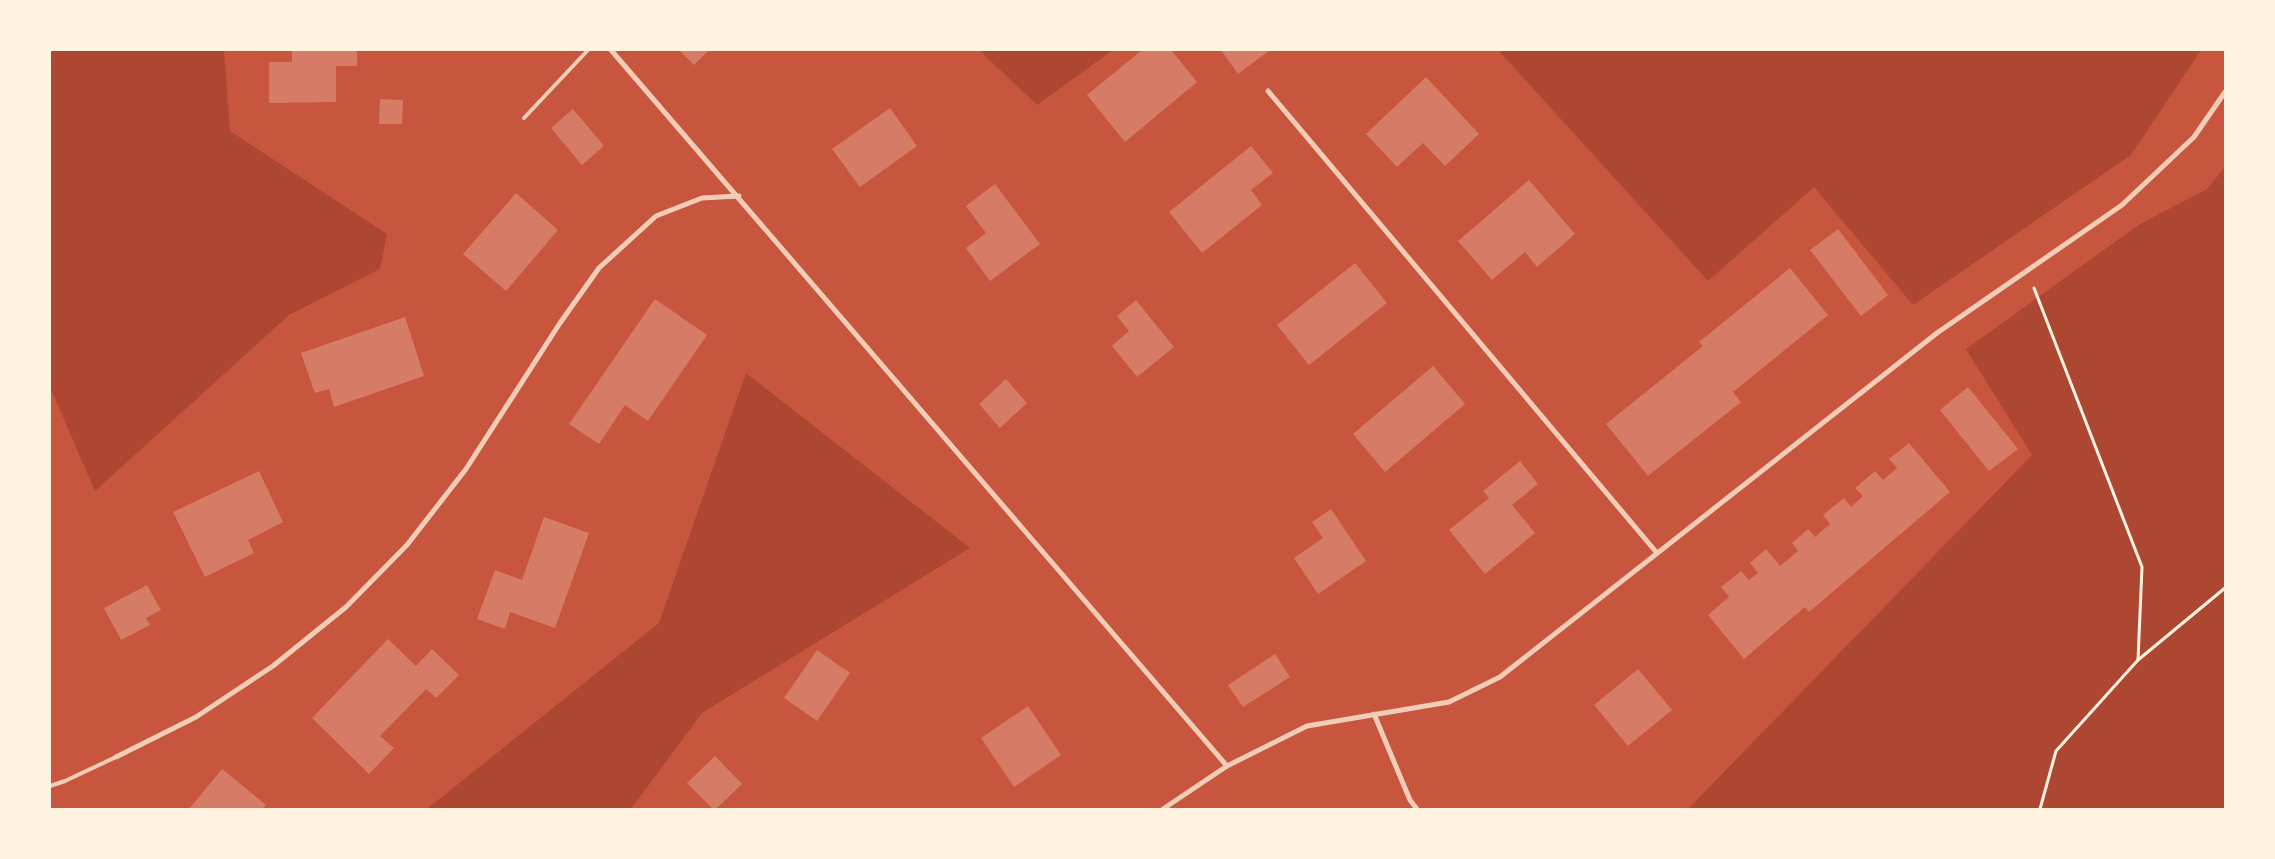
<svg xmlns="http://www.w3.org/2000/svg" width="2275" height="859" font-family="'Public Sans',sans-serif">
<rect width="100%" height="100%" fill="#c8553d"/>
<g fill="#ae4732">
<polygon points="50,50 224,50 230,131 387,234 380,269 289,315 95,491 50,387"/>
<polygon points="979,50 1113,50 1037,105"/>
<polygon points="1498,50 2201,50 2131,155 1913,305 1814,187 1708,281"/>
<polygon points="2225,167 2225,809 1688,809 2032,455 1966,349 2140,224 2207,189"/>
<polygon points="746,373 970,548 702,713 631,809 427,809 659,623"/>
</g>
<g fill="#d67c66">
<polygon points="292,50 357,50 357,66 336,66 336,102 269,103 269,62 292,62"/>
<polygon points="679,50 709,50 694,65"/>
<polygon points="1142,50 1171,50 1197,82 1125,142 1087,95"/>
<polygon points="1221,50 1270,50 1238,74"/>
<polygon points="1426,77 1479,134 1445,166 1423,143 1397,167 1366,134"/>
<polygon points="380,99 403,100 402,124 379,124"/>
<polygon points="890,108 917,146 860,187 832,149"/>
<polygon points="573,109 604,146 582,165 551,128"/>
<polygon points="1251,146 1273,173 1251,190 1262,205 1202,253 1169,212"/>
<polygon points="1529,180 1575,234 1537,267 1525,252 1492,280 1458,241"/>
<polygon points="995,184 1040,244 990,281 966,248 986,233 966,206"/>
<polygon points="516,193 558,230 506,291 463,254"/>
<polygon points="1838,229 1888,295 1861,316 1810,250"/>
<polygon points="1355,263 1387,303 1309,365 1277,325"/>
<polygon points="1790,268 1828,315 1733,392 1741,402 1648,476 1606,424 1703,346 1699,342"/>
<polygon points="655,299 707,335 648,421 625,405 599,444 569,424"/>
<polygon points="1136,300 1174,347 1137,377 1112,346 1129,331 1117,316"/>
<polygon points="405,317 424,376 334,407 329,389 315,393 301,353"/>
<polygon points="1433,366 1465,404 1385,472 1353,434"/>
<polygon points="1006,379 1027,403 1000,428 979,404"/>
<polygon points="1968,387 2018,449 1989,471 1940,410"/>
<polygon points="1909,443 1950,492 1809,612 1805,607 1744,659 1708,615 1729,597 1721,587 1741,571 1749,580 1758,573 1750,563 1766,549 1780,566 1798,551 1792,543 1808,529 1815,537 1830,524 1823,515 1844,498 1851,507 1863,496 1855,488 1875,471 1883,480 1897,468 1889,459"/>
<polygon points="1520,461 1538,484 1512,505 1535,533 1485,574 1449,530 1489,498 1483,491"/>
<polygon points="259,471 283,522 248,540 254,553 205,577 173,512"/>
<polygon points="1331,509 1366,561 1318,594 1294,558 1323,538 1312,522"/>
<polygon points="544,517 589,533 555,628 510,612 505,629 477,619 495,570 522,580"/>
<polygon points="147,585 161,610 146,618 150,625 121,640 104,608"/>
<polygon points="388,639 416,666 432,649 459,675 436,698 426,689 380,736 394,748 369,774 312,718"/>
<polygon points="817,650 850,673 817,721 784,698"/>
<polygon points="1275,654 1290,677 1243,707 1228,685"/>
<polygon points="1638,669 1672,710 1628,746 1594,705"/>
<polygon points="1028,706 1061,755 1014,787 981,738"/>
<polygon points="715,756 742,784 716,809 713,809 687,783"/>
<polygon points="222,769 266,805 263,809 189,809"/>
</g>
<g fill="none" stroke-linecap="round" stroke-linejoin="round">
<g stroke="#fff3e0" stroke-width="3">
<polyline points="2034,288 2142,567 2138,660"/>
<polyline points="2040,809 2056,751 2138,660 2225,588"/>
</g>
<g stroke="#f1ccb7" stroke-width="4">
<polyline points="524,118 588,50"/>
<polyline points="50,786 65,781 116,757"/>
</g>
<g stroke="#f1ccb7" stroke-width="5">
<polyline points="611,50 1227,766"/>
<polyline points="1268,91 1657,553"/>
<polyline points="1374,714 1410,800 1417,809"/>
<polyline points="116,757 196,717 273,666 346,607 407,545 466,469 560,323 599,268 656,216 702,198 739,196"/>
<polyline points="1163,809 1227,766 1307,726 1449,702 1500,677 1937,333 2122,205 2194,137 2225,92"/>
</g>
</g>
<rect width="2275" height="859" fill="none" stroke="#fff3e0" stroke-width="102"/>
</svg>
